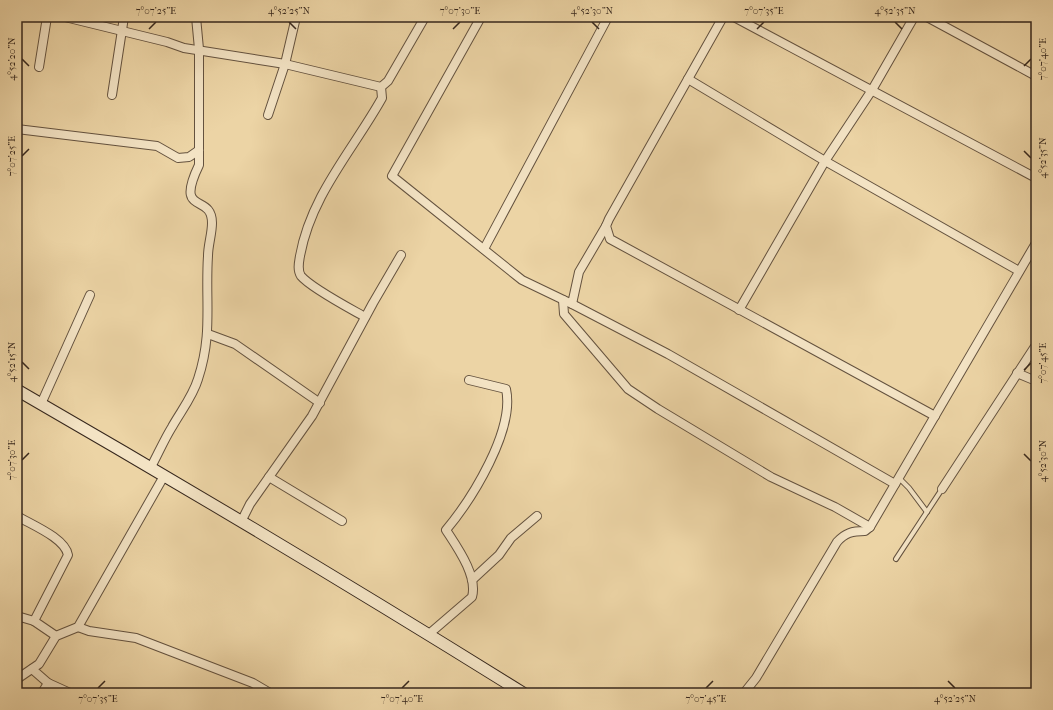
<svg xmlns="http://www.w3.org/2000/svg" width="1053" height="710" font-family="'IM FELL French Canon',serif">
<rect width="100%" height="100%" fill="#ecd4a5"/>
<filter id="stains"><feTurbulence type="fractalNoise" baseFrequency=".005" numOctaves="4"/><feColorMatrix values="0 0 0 0 .2 0 0 0 0 .09 0 0 0 0 .02 0 0 0 .5 -.17"/></filter>
<radialGradient id="worn" r=".72"><stop offset=".6" stop-color="#630" stop-opacity="0"/><stop offset="1" stop-color="#630" stop-opacity=".3"/></radialGradient>
<g fill="none" stroke-linecap="round" stroke-linejoin="round">
<g stroke="#64523f" stroke-width="6">
<g id="lane">
<polyline points="899,478 909,488 927,512"/>
<polyline points="896,559 942,489"/>
</g>
</g>
<g stroke="#64523f" stroke-width="10">
<g id="street">
<polyline points="65,17 167,42 184,48 285,64 381,87 388,81 425,17"/>
<polyline points="481,17 392,176 522,280 572,304 579,272 606,226"/>
<polyline points="723,17 609,219 606,226 610,239 935,416"/>
<polyline points="734,17 1036,178"/>
<polyline points="927,17 1036,76"/>
<polyline points="39,67 47,17"/>
<polyline points="688,79 825,161 1019,271"/>
<polyline points="112,95 124,17"/>
<polyline points="268,115 285,64 296,17"/>
<polyline points="17,129 157,146 178,158 189,157 199,150"/>
<polyline points="484,249 608,17"/>
<polyline points="563,300 564,314 628,389 658,409 771,477 835,507 870,527"/>
<polyline points="572,304 668,354 895,484"/>
<polyline points="739,310 825,161 872,90 914,17"/>
<path d="M365,317C351,309 311,288 301,276C297,270 299,262 300,256C311,195 353,150 382,98L381,87"/>
<polyline points="208,334 235,344 320,403"/>
<polyline points="1017,373 1036,381"/>
<polyline points="41,404 90,295"/>
<path d="M151,467C158,454 164,440 172,427C181,411 193,396 198,379C213,334 205,301 208,256C208,245 212,234 212,223C212,192 174,217 199,165V49L196,17"/>
<polyline points="269,477 342,521"/>
<polyline points="942,489 1036,345"/>
<path d="M17,516C32,525 65,538 68,555L34,621L56,636"/>
<polyline points="241,522 250,504 312,416 373,303 401,255"/>
<polyline points="472,580 499,555 511,538 537,516"/>
<polyline points="17,616 34,621"/>
<polyline points="78,627 89,631 136,638 253,683 270,693"/>
<path d="M429,634L472,597C478,576 457,547 446,530C472,499 515,430 506,389L469,380"/>
<polyline points="32,669 48,683 70,693"/>
<polyline points="17,679 39,664 56,636 78,627 164,476"/>
<polyline points="42,693 48,683"/>
<path d="M744,693L756,678L837,542C845,533 852,531 865,531L870,527L1036,243"/>
<polyline points="1033,693 1036,689"/>
</g>
</g>
<g stroke="#36271d" stroke-width="13">
<path id="secondary" d="M17,390C187,488 356,589 523,693"/>
</g>
<use href="#lane" stroke="#f3e3c4" stroke-width="4"/>
<use href="#street" stroke="#f3e3c4" stroke-width="8"/>
<use href="#secondary" stroke="#f3e3c4" stroke-width="11"/>
</g>
<path fill="none" stroke="#36271d" stroke-width="1.5" d="M289,22L296,29M592,22L599,29M895,22L902,29M149,29L156,22M453,29L460,22M757,29L764,22M22,59L29,66M1024,66L1031,59M1024,151L1031,158M22,156L29,149M22,362L29,369M1024,370L1031,363M1024,454L1031,461M22,460L29,453M948,681L955,688M98,688L105,681M402,688L409,681M706,688L713,681"/>
<rect width="1053" height="710" fill="none" stroke="#ecd4a5" stroke-width="44"/>
<rect x="22" y="22" width="1009" height="666" fill="none" stroke="#36271d" stroke-width="1.5"/>
<g font-size="10" text-anchor="middle" fill="#36271d">
<text x="156" y="14">7°07'25"E</text>
<text x="289" y="14">4°52'25"N</text>
<text x="460" y="14">7°07'30"E</text>
<text x="592" y="14">4°52'30"N</text>
<text x="764" y="14">7°07'35"E</text>
<text x="895" y="14">4°52'35"N</text>
<text transform="translate(11 59) rotate(-90)" y="4">4°52'20"N</text>
<text transform="translate(1042 59) rotate(-90)" y="4">7°07'40"E</text>
<text transform="translate(11 156) rotate(-90)" y="4">7°07'25"E</text>
<text transform="translate(1042 158) rotate(-90)" y="4">4°52'35"N</text>
<text transform="translate(11 362) rotate(-90)" y="4">4°52'15"N</text>
<text transform="translate(1042 363) rotate(-90)" y="4">7°07'45"E</text>
<text transform="translate(11 460) rotate(-90)" y="4">7°07'30"E</text>
<text transform="translate(1042 461) rotate(-90)" y="4">4°52'30"N</text>
<text x="98" y="702">7°07'35"E</text>
<text x="402" y="702">7°07'40"E</text>
<text x="706" y="702">7°07'45"E</text>
<text x="955" y="702">4°52'25"N</text>
</g>
<rect width="100%" height="100%" filter="url(#stains)"/>
<rect width="100%" height="100%" fill="url(#worn)"/>
</svg>
